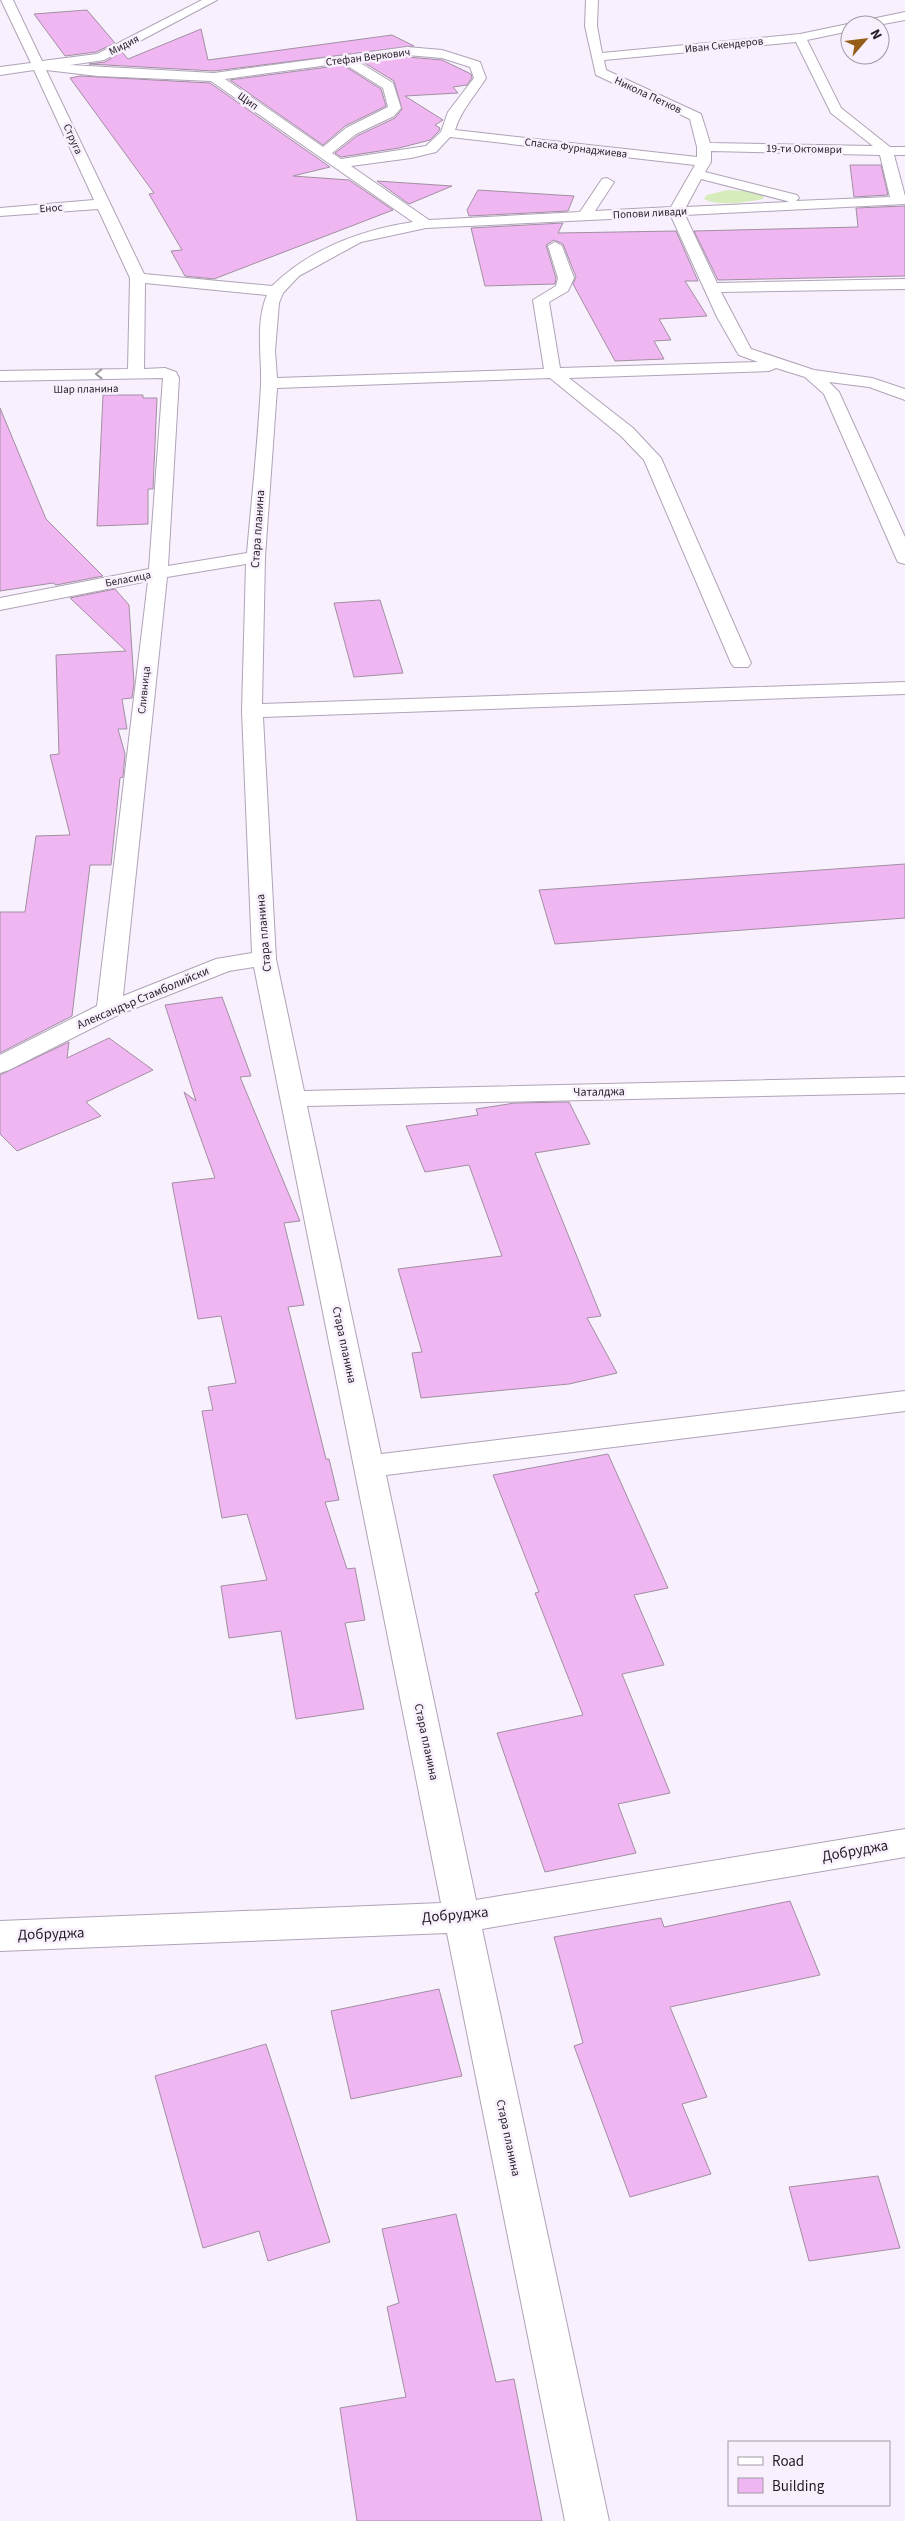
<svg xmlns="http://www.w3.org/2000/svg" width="905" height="2521" font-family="'Source Sans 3',sans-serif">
<rect width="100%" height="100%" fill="#f8f0fd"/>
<path fill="#d6ecbd" d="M727,190L749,191L764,196L763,199C746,202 720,207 704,199L707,195Z"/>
<g fill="#f0b6f2" stroke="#a18fa1">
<polygon points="87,10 115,43 96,52 65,56 34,14"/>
<polygon points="201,29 208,60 392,35 414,46 214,71 89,64 105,62 122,52 128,59"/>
<polygon points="407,57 442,60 471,74 472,78 467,85 453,87 458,93 405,96 443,120 435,125 440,128 439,131 430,140 399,148 341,157 335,153 357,136 395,118 402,109 394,81 363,62"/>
<polygon points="343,65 381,89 386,106 345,126 323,145 230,80"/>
<polygon points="80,76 210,83 330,167 293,176 349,180 393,210 214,279 185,276 171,251 182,250 149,194 154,193 70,78"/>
<polygon points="850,165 881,165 888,195 854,197"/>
<polygon points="377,181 452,186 409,204"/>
<polygon points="478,190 574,196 568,211 469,216 467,210"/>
<polygon points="905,206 905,276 718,280 694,231 858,227 856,208"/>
<polygon points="563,223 558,233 676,231 698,281 685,281 707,316 659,319 671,340 654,341 664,359 615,361 573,284 576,277 563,244 554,240 546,245 556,278 555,284 485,286 471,228"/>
<polygon points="103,395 143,395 143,398 157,398 153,489 148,489 148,524 97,526"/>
<polygon points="0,408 46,519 103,576 56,585 53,583 0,591"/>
<polygon points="115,589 129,605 134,683 132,698 122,699 127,729 118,729 125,754 123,777 120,778 111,865 90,865 72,1016 0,1053 0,912 25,912 36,836 70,835 50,755 59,754 56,655 126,651 70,598"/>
<polygon points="380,600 403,673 354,677 334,603"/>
<polygon points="905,864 905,918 555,944 539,890"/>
<polygon points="222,997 251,1076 240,1077 300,1221 284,1223 304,1305 288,1307 326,1459 329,1459 339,1500 325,1502 347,1569 355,1568 365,1620 345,1623 364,1709 296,1719 281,1631 229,1638 221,1586 267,1580 247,1514 222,1518 202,1411 213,1410 208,1387 236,1383 221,1316 198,1319 172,1183 215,1178 184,1092 196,1101 165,1005"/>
<polygon points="109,1038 153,1070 86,1102 101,1116 17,1151 0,1134 0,1075 69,1042 67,1058"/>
<polygon points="569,1102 590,1144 535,1153 601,1316 587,1318 617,1373 569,1384 421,1398 412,1353 422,1352 398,1269 502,1256 469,1165 425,1172 406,1126 478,1115 476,1109 515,1103"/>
<polygon points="608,1454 668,1588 634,1595 664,1665 622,1674 670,1793 618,1804 636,1853 545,1872 497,1733 583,1715 535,1593 539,1592 493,1475"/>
<polygon points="790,1901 820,1975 670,2007 707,2097 682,2104 711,2174 630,2197 574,2046 583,2043 554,1937 661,1918 664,1927"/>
<polygon points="439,1989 462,2076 351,2099 331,2011"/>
<polygon points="266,2044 330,2242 268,2261 259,2231 203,2248 155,2076"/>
<polygon points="878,2176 900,2248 809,2261 789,2187"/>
<polygon points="456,2214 496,2382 514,2379 542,2521 357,2521 340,2408 406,2397 387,2307 399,2303 382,2229"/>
</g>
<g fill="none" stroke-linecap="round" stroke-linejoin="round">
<g stroke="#b0a3b7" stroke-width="2">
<path id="minor" d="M1,0H13L42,61L97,54L202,0H217L104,60L70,65L214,73L407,47L442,50L480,62L486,78C475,96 461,110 455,130L697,157V147L690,119L596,75L585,26L586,0H598L597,26L602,53L800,34L905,12V20L878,25H850V31L807,40L841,108L890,147H905V155H894L905,196V204L685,215L717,283L905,279V289L721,292L751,349L814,370L872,378L905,389V400L869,387L829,382L839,392L905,537V564L898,562L896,558L824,394L805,377L776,368L769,371L569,378L633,428L661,458L751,663L748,667H734L731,663L644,460L621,436L550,378L277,388L265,557L262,704L905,682V694L263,717L276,959L304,1091L905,1077V1093L307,1106L381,1454L905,1391V1411L386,1475L476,1900L905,1829V1857L482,1929L609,2521H565L447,1933L0,1951V1921L441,1903L254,967L229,971L118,1015L9,1070L0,1073V1055L97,1006L148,581L0,610V598L149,569L163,378L0,381V371L128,369L130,278L98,209L0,216V208L94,200L34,70L0,75V67L31,63ZM796,42L831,113L873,146L710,143L701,114L606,70L604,60ZM407,55L442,58L470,67L474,78L448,112L441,132L426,146L341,159L332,153L356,134L394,116L401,108L393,83L357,61ZM343,63L383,88L388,107L346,128L323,147L225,79ZM46,70L98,76L211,81L413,222C361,230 311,248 272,286L144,274ZM450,137L695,165L671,207L595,211L614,182L607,178L602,179L580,212L429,220L351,166L411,158L436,152ZM711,151L880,155L890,197L796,201L799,198L797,195L705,172L711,162ZM701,179L787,201L789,202L686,207ZM671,216L717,317L737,352L739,355L758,362L560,368L549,302L568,291L574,278L562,246L555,242L548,246L558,278L556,286L533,300L544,369L277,378L275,351L279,303L283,293L299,276L361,242L426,228ZM145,283L267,295C255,323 262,356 261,385C258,441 252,497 247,553L168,566L179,378L176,372L165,368L144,369ZM246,564L242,711L252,953L216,959L123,996L167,577Z"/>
</g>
<use href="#minor" fill="#fff" fill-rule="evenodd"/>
</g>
<defs><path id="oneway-chevron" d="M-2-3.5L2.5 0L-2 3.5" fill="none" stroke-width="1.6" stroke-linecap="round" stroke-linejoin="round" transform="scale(1.25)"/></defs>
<use stroke="#9c999c" href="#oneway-chevron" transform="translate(99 374) rotate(179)"/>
<g text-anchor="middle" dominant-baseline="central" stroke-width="5" stroke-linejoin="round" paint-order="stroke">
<g font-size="11" fill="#221d24" stroke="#f8f0fd">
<text transform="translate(124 45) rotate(-27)">Мидия</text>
<text transform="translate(724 45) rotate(-6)">Иван Скендеров</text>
<text transform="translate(368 57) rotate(-7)">Стефан Веркович</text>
<text transform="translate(648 95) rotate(25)">Никола Петков</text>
<text transform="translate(248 101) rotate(35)">Щип</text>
<text transform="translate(73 139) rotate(66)">Струга</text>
<text transform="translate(576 148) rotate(7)">Спаска Фурнаджиева</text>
<text transform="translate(804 149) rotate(1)">19-ти Октомври</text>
<text transform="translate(51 208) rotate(-4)">Енос</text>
<text transform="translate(650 213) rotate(-3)">Попови ливади</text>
<text transform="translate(86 389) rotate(-1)">Шар планина</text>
<text transform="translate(128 579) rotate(-11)">Беласица</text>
<text transform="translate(144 690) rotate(-84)">Сливница</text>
</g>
<g font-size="12" fill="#221d24" stroke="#f8f0fd">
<text transform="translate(258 529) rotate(-86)">Стара планина</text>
<text transform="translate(264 933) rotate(-95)">Стара планина</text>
<text transform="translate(143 998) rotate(-23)">Александър Стамболийски</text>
<text transform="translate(599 1092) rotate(-1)">Чаталджа</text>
<text transform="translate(344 1345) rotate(78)">Стара планина</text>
<text transform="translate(426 1742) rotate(78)">Стара планина</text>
<text transform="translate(508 2138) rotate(78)">Стара планина</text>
</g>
<g font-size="15" fill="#221d24" stroke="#f8f0fd">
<text transform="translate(855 1851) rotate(-10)">Добруджа</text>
<text transform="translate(455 1915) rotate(-5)">Добруджа</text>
<text transform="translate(51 1934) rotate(-2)">Добруджа</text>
</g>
</g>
<rect x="728" y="2441" width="162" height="65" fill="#f8f0fd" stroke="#a29ca6"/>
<rect x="738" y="2457" width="25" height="8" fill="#ffffff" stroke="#a29ca6"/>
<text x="772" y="2466" font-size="15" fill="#221d24">Road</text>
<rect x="738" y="2478" width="25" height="15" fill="#f0b6f2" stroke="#a29ca6"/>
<text x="772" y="2491" font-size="15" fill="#221d24">Building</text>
<g transform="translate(865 40) rotate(62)"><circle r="24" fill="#f8f0fd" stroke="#a29ca6"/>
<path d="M0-4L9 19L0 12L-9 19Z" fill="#955d18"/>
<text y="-8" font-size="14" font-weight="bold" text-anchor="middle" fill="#221d24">N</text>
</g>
</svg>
